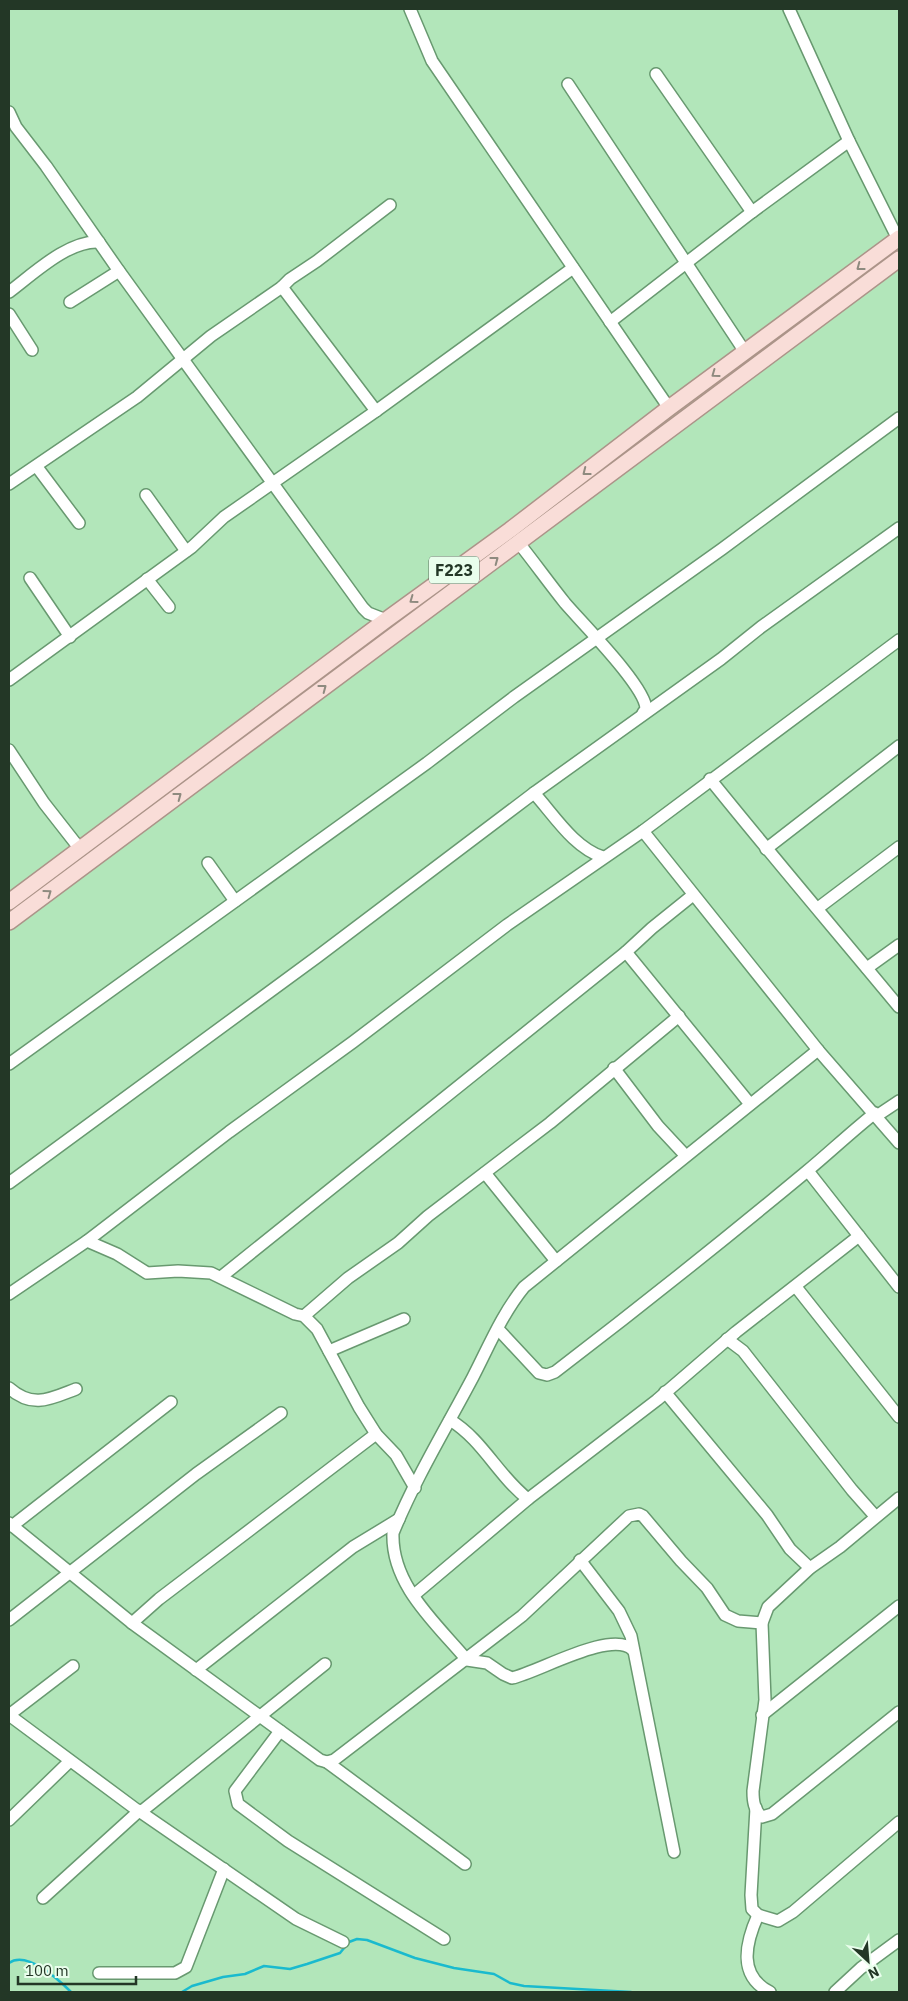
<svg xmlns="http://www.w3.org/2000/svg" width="908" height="2001" font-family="'IBM Plex Sans',sans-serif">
<rect width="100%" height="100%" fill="#b2e6ba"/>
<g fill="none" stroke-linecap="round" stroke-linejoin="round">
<g stroke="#1abace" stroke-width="2.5">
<path d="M9,1963C27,1950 59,1980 71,1992"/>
<polyline points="182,1992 192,1986 223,1977 245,1974 264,1966 290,1969 307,1964 340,1953 349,1942 357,1939 367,1940 415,1958 454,1968 494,1974 510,1983 524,1986 631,1992"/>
</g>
<g stroke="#689970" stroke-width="14">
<g id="minor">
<polyline points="410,9 432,61 669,408"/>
<polyline points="789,9 849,141 898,239"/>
<polyline points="656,74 752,212"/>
<polyline points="568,84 745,352"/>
<polyline points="9,112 16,127 46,166 119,271 363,608 368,613 386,620"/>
<polyline points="282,287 376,411"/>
<path d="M9,292C32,275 68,240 99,242"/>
<polyline points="70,302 119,271"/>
<polyline points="9,314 32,350"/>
<polyline points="610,322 752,212 849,141"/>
<polyline points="37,467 79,523"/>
<polyline points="9,484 137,397 211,336 282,287 290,279 317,261 390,205"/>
<polyline points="146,495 186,551"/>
<path d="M518,542C534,562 549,583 565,603C582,623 646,687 646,709L643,713"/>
<polyline points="30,578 70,637"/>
<polyline points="147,579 169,607"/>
<polyline points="9,680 192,547 224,517 376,411 573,268"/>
<polyline points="9,750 44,803 80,849"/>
<path d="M710,779C772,856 836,931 899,1007"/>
<path d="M534,793C554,815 574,848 603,857"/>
<polyline points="643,831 818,1050 899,1143"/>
<polyline points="766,849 899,746"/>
<polyline points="208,863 235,901"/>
<polyline points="818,908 899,847"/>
<polyline points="626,952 750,1104"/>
<polyline points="867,968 899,945"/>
<polyline points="9,1064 427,763 514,697 722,549 899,418"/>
<polyline points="614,1068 658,1126 685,1155"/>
<polyline points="808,1171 899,1287"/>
<polyline points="485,1173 556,1261"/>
<polyline points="9,1183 317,957 534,793 721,659 761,627 899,528"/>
<polyline points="87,1241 117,1254 147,1273 178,1271 211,1273 295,1314 304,1316 317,1329 359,1407 376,1434 396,1455 415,1488"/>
<polyline points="221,1277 626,952 652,928 693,895"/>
<polyline points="796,1287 899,1417"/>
<polyline points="9,1294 87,1241 229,1132 353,1042 507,925 643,831 899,640"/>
<polyline points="304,1316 348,1278 398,1243 428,1216 550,1123 679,1016"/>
<path d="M498,1329L539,1373L547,1375L555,1372C640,1307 724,1240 806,1172C829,1153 851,1132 875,1113L878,1115L899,1101"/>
<polyline points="727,1339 743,1351 852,1490 875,1516"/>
<polyline points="329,1351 404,1319"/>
<path d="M9,1388C33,1409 50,1399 76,1389"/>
<polyline points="665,1392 767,1515 790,1549 810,1568"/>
<path d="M450,1420C483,1440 498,1476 528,1499"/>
<path d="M899,1498L840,1547L810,1568L768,1607L762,1623L765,1700L753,1791C753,1801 754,1810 762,1817L772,1814L899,1712"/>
<polyline points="9,1523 132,1623 320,1760 327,1762 334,1760 522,1616 629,1516 639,1514 643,1516 681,1561 707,1588 725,1615 738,1621 762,1623"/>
<polyline points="12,1526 171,1402"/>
<polyline points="580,1560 619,1611 631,1636 674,1852"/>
<polyline points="414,1595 528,1499 657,1400 736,1332 859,1236"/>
<polyline points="9,1620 196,1474 281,1413"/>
<polyline points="132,1623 159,1599 376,1434"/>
<path d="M633,1650C612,1629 539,1672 512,1678L503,1674L487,1663L467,1660C436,1623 391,1585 393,1533C415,1479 446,1428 473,1377C489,1346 502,1314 524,1287L818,1050"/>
<polyline points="196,1670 353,1547 399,1519"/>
<polyline points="9,1715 137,1810 142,1811 325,1664"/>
<polyline points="9,1715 73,1666"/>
<polyline points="762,1715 899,1606"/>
<polyline points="280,1731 235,1791 238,1804 288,1841 444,1939"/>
<polyline points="327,1762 465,1864"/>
<polyline points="756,1808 751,1895 752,1909 758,1915 778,1921 793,1912 899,1822"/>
<polyline points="9,1820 70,1761"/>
<polyline points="43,1898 139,1811 296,1919 343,1942"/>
<path d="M758,1915C745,1944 738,1976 770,1992"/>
<polyline points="99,1973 175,1973 186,1967 224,1869"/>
<polyline points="835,1992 861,1968 899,1940"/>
</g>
</g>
<g stroke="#ac9489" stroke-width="18">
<g id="major">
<polyline points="9,902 386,620 510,530 669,408 899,238"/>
<polyline points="9,922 899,259"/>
</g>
</g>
<use href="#minor" stroke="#fff" stroke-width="11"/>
<use href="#major" stroke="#f9ddd8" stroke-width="15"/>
</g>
<defs><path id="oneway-chevron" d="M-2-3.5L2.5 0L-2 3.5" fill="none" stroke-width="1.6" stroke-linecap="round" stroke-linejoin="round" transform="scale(1.25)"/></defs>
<g stroke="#8e8a7f">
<use href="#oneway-chevron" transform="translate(860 267) rotate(143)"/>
<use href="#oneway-chevron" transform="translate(715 374) rotate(144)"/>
<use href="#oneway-chevron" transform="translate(586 472) rotate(142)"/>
<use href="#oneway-chevron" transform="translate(495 560) rotate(-37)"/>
<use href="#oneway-chevron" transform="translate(413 600) rotate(144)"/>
<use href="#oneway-chevron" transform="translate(323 688) rotate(-37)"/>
<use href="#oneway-chevron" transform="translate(178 796) rotate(-37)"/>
<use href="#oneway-chevron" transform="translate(48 893) rotate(-36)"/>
</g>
<g text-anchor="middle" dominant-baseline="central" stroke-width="4.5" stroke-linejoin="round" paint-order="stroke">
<rect fill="#e9feec" stroke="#5e7361" stroke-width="1" x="429" y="556.5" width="50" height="27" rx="4"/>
<g font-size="16" font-weight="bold" fill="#233726">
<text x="454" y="570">F223</text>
</g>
</g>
<rect width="908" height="2001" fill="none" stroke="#233726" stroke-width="20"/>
<g transform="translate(868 1961) rotate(154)" stroke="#e9feec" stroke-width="4" paint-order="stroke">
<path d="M0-4L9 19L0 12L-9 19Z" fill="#233726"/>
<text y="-8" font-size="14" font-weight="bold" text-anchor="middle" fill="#233726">N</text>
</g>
<path d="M18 1976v8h118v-8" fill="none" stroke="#233726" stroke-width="2.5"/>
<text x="25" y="1976" font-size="15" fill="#233726" stroke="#e9feec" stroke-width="4" paint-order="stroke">100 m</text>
</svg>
